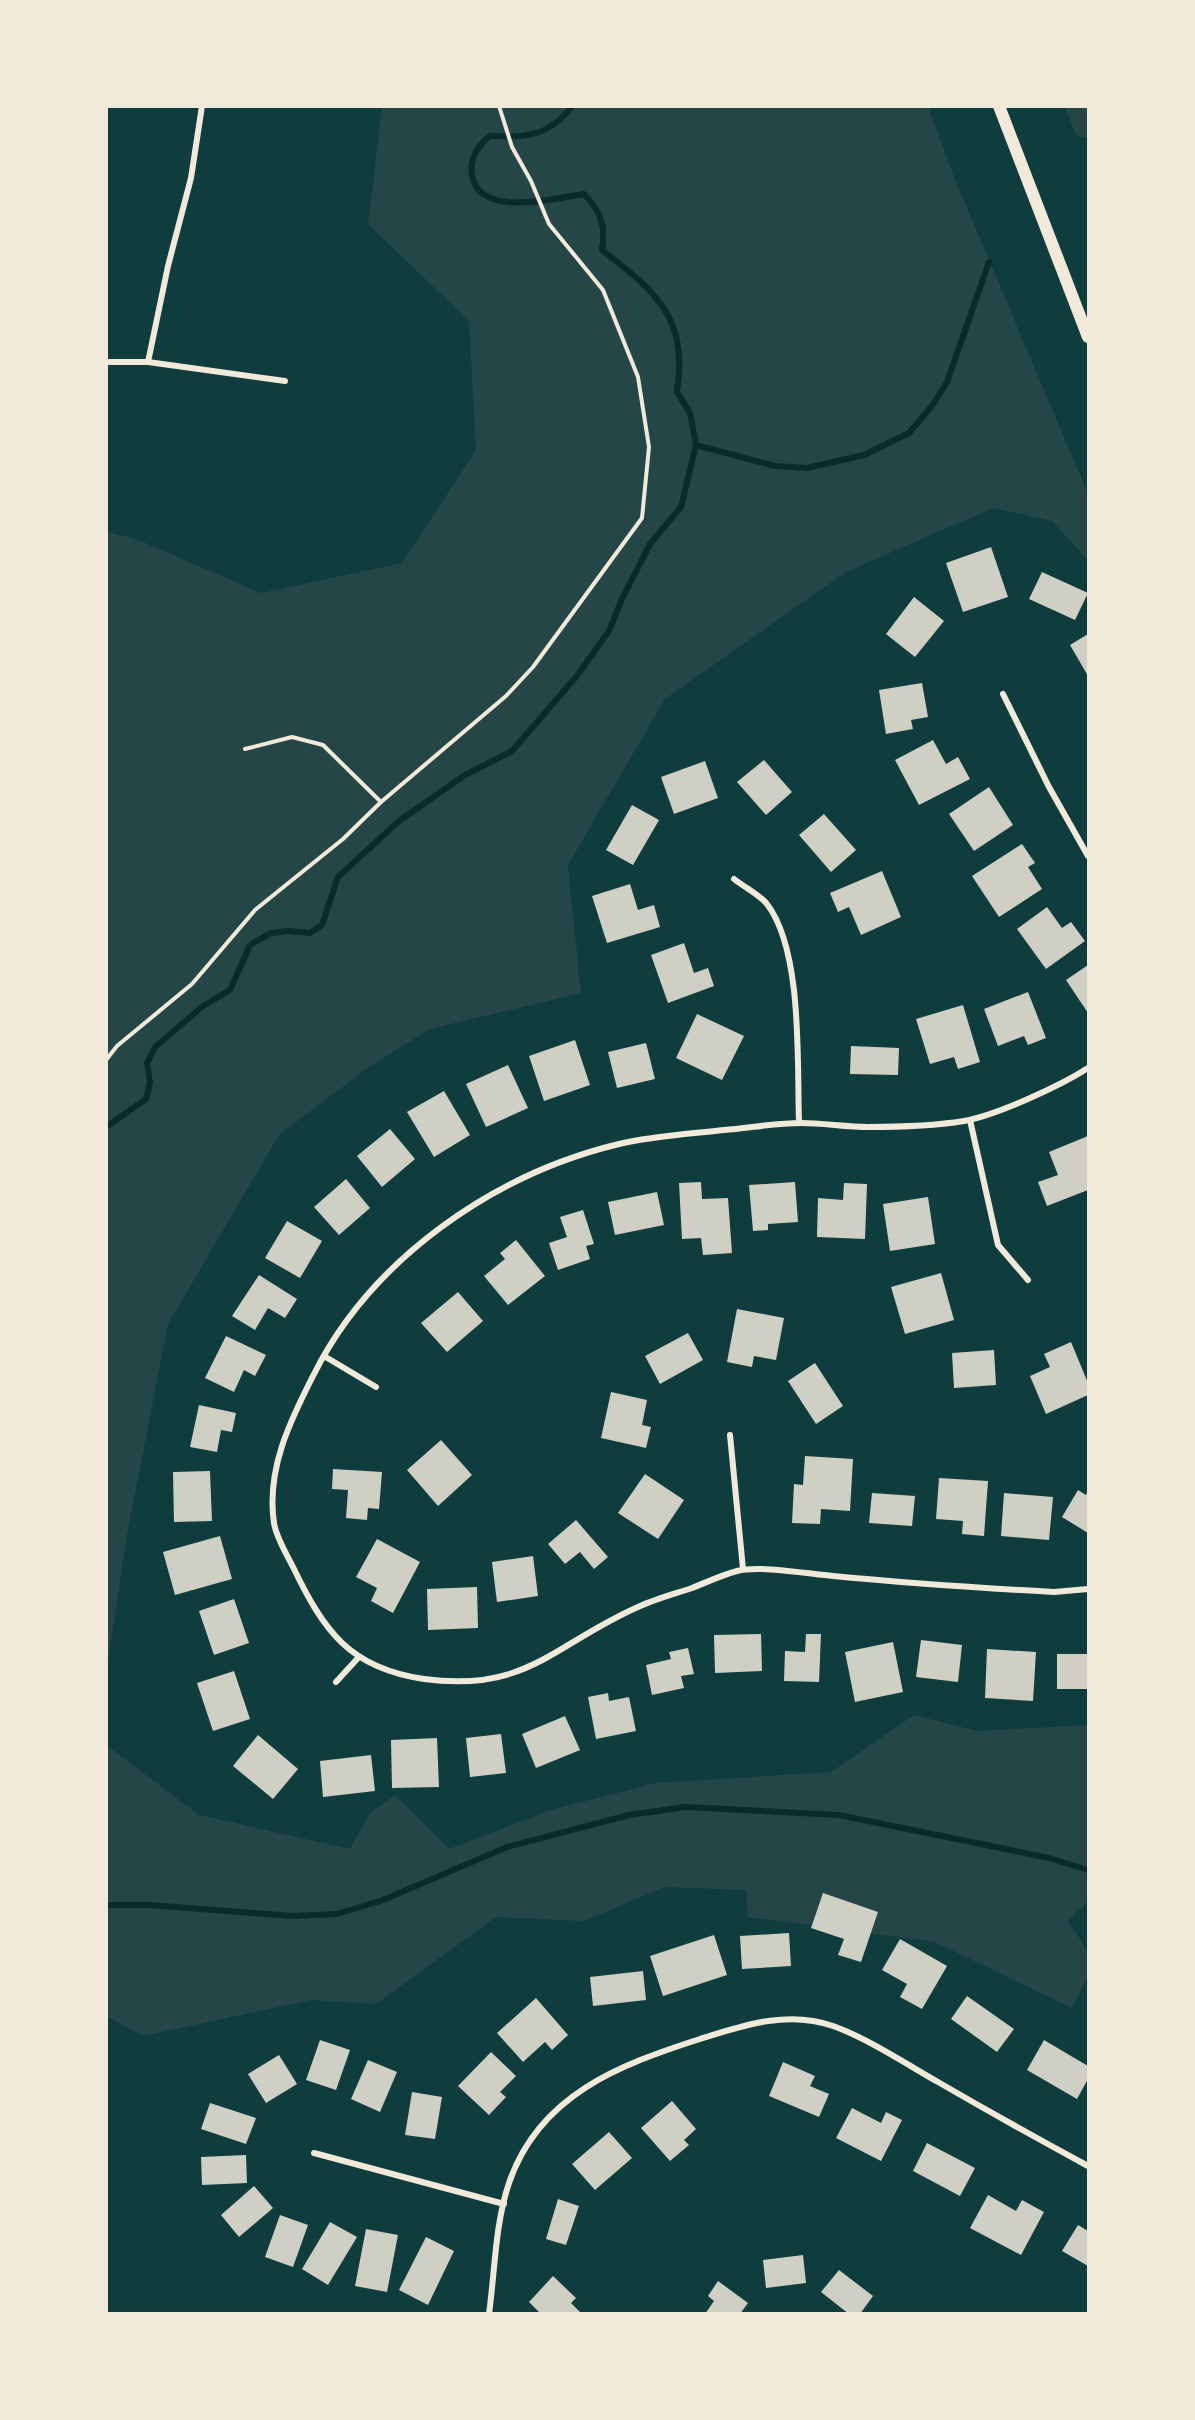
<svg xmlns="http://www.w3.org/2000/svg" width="1195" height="2420" font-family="Mulish,sans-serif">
<rect width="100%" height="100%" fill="#0f3d3e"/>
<g fill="#244646">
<polygon points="382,107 928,107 954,177 1088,494 1088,560 1052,521 993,508 846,572 665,699 568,865 581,993 430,1029 369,1067 279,1135 168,1324 127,1535 107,1667 107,532 136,539 261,593 402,563 476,450 469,321 368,224"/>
<polygon points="1065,107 1088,107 1088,138 1076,135"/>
<path d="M914,1715L977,1731L1088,1725V1902L1067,1921C1097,1960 1096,1966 1071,2008L935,1942L748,1917L746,1890L665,1887L584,1921L496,1917L376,2004L311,2000L143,2036L107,2016L106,1745L199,1815L350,1849L370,1813L395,1795L449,1849L554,1809L656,1783L831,1772Z"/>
</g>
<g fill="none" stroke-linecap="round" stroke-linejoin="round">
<g stroke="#0a2a2b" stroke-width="6">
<polyline points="696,445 775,466 807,468 864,455 909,433 932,406 947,382 989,262"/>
<path d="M106,1127L146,1099L150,1083L147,1063L155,1047L203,1006L230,990L250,945L271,933L289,931L310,933L322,925L338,877L399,821L465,775L512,751L576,677L609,631L622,599L650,544L681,507L696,445L690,413L677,392C688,317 657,293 602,250C606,225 601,212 584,194C555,198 479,219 472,175C469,159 478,145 490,136C527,137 547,138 572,106"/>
<polyline points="106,1905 149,1905 293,1916 337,1914 383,1900 507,1847 629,1815 685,1807 839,1815 1049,1858 1088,1870"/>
</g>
</g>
<g fill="#cfcfc3">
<polygon points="991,547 1008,597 963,612 946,563"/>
<polygon points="1042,572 1088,593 1075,620 1029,599"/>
<polygon points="914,597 944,621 915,657 886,634"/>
<polygon points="1088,634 1088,676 1070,645"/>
<polygon points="922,683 928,717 911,720 913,729 886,734 879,690"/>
<polygon points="933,740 946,764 958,757 970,779 919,805 895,760"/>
<polygon points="764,760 792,792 766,815 737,782"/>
<polygon points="705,761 718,798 674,814 661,777"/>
<polygon points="989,787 1013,825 974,851 949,814"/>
<polygon points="632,805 659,820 633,865 606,850"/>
<polygon points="824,814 856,850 831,872 799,835"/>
<polygon points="1022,844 1035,863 1028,867 1042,889 999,917 972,876"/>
<polygon points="882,871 901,917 861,935 849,907 838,912 830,893"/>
<polygon points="630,884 638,910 654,905 660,927 607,943 592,896"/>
<polygon points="1047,907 1062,928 1071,922 1085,941 1046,969 1017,929"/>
<polygon points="684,943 694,973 708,968 714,986 668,1003 651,955"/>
<polygon points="1088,965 1088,1013 1066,980"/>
<polygon points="1028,992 1046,1038 1028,1045 1024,1036 998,1046 984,1009"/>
<polygon points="963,1005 980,1062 958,1069 954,1057 930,1064 916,1019"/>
<polygon points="697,1014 744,1036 722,1080 676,1058"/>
<polygon points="575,1040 590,1085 544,1101 529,1056"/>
<polygon points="646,1043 655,1079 617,1088 608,1052"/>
<polygon points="851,1046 899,1048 898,1075 850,1074"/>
<polygon points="508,1065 528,1108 486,1127 466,1084"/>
<polygon points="444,1091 470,1135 434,1157 407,1112"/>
<polygon points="390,1129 415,1159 382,1187 357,1156"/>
<polygon points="1088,1136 1088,1190 1047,1206 1038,1182 1058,1175 1049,1152"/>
<polygon points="346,1179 370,1208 339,1235 314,1207"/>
<polygon points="701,1182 702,1199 728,1198 732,1253 703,1255 701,1238 682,1239 679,1183"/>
<polygon points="795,1182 798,1222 768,1224 768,1230 753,1231 749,1185"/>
<polygon points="844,1183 867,1184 865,1239 817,1237 818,1198 843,1200"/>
<polygon points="657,1192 664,1225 615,1235 608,1202"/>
<polygon points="928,1197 935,1244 890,1251 883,1204"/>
<polygon points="583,1210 594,1244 586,1246 590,1259 558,1270 549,1243 567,1237 560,1217"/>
<polygon points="287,1221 322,1241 300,1278 265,1258"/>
<polygon points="516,1240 545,1276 508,1305 484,1276 505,1259 500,1253"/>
<polygon points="941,1273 954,1320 905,1334 891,1287"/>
<polygon points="259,1275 297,1299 285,1318 268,1308 255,1330 232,1316"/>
<polygon points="458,1292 483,1321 447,1352 421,1323"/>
<polygon points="737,1309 784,1318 776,1360 754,1356 752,1367 727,1362"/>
<polygon points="688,1333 703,1360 660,1384 645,1356"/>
<polygon points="226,1336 266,1355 255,1376 244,1370 234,1392 205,1378"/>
<polygon points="1071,1342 1088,1383 1088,1395 1046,1414 1030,1376 1050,1367 1044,1354"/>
<polygon points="994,1350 996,1385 954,1388 952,1353"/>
<polygon points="815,1363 843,1406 816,1424 788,1381"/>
<polygon points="611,1392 647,1400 642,1425 651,1427 646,1448 601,1438"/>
<polygon points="199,1405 236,1413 232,1432 221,1430 217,1452 190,1447"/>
<polygon points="441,1440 472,1475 438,1506 407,1470"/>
<polygon points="805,1456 853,1459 850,1511 821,1509 820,1524 792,1523 794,1484 803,1485"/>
<polygon points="333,1469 382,1472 379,1509 368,1508 367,1520 346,1518 348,1490 332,1489"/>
<polygon points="210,1471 212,1521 174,1522 173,1472"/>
<polygon points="645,1474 684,1500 658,1539 618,1513"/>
<polygon points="939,1478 988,1481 984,1536 962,1534 963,1521 936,1519"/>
<polygon points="1078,1490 1086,1495 1088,1490 1088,1533 1062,1517"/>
<polygon points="872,1493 915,1496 912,1526 869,1523"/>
<polygon points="1004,1493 1053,1497 1049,1540 1001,1536"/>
<polygon points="576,1520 608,1557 594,1569 580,1552 565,1564 548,1544"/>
<polygon points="220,1536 232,1579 175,1595 163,1552"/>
<polygon points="377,1539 420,1562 393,1613 371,1601 377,1588 356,1577"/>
<polygon points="533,1556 538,1596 497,1602 492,1562"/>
<polygon points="477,1587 478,1628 428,1630 427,1589"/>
<polygon points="234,1599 249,1643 214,1655 199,1611"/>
<polygon points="761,1634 762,1671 715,1673 714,1635"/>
<polygon points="806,1634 821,1634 819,1682 784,1681 785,1651 805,1652"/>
<polygon points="921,1640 962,1645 958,1682 916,1677"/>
<polygon points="893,1642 903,1692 855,1702 845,1652"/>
<polygon points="688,1648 694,1674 681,1676 684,1688 652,1695 646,1665 671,1659 669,1652"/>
<polygon points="987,1649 1036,1652 1033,1701 985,1698"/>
<rect x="1057" y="1654" width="31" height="35"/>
<polygon points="234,1671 250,1719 213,1731 197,1683"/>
<polygon points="608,1693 609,1701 629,1697 636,1731 596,1739 588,1697"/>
<polygon points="565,1716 580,1750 536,1768 522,1734"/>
<polygon points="501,1734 506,1773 470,1777 466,1738"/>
<polygon points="258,1735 298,1769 273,1799 233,1766"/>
<polygon points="437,1738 439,1787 392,1788 391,1740"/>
<polygon points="371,1755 375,1791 323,1797 320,1761"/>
<polygon points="823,1893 878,1912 861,1962 838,1955 844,1939 811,1928"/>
<polygon points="789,1933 791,1966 742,1969 740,1936"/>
<polygon points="714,1935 727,1975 663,1996 650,1956"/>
<polygon points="900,1939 947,1966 922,2009 900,1997 907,1984 882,1970"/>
<polygon points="643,1971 646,2000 593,2006 590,1977"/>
<polygon points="967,1996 1014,2029 997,2052 951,2019"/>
<polygon points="536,1998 568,2035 552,2050 545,2042 523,2062 497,2033"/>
<polygon points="320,2040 350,2050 336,2090 306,2080"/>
<polygon points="1044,2040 1088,2066 1088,2079 1077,2099 1027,2070"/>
<polygon points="491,2052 516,2076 500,2092 506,2097 489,2115 458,2086"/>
<polygon points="279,2055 297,2084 266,2103 248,2074"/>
<polygon points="368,2060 397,2072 380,2112 351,2099"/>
<polygon points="783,2062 815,2076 810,2086 829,2094 819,2117 769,2096"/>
<polygon points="412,2092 442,2097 435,2139 405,2135"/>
<polygon points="672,2101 696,2129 684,2140 689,2145 670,2161 641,2128"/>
<polygon points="210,2103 256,2118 246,2144 201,2129"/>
<polygon points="852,2108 881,2123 886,2112 902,2120 881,2161 836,2138"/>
<polygon points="609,2132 632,2158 595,2190 572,2164"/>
<polygon points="927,2143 975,2168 960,2196 913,2171"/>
<polygon points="246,2155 247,2183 202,2185 201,2157"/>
<polygon points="254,2186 273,2208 239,2237 221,2215"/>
<polygon points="988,2195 1016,2211 1022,2200 1044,2212 1021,2255 970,2228"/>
<polygon points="558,2199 579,2206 566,2245 546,2239"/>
<polygon points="280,2215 308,2225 293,2267 265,2257"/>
<polygon points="330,2222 357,2237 328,2285 302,2269"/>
<polygon points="1078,2225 1088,2231 1088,2266 1062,2251"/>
<polygon points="366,2229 398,2235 387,2292 355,2286"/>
<polygon points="426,2237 454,2251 428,2305 399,2290"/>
<polygon points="803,2255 806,2283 766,2288 763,2260"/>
<polygon points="839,2270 873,2296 860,2314 849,2314 821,2292"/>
<polygon points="553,2276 576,2298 571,2303 582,2314 541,2314 529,2302"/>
<polygon points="718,2281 748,2303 740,2314 705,2314 714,2301 708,2296"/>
</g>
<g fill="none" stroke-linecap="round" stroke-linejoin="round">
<g stroke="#f1e9da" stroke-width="4">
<polyline points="245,749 292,737 323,745 381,802"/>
<polyline points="106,1060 117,1046 192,984 255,910 343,839 381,802 506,696 533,667 642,518 649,447 638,377 603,290 549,224 531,181 512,147 499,106"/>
</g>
<g stroke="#f1e9da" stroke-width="6">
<polyline points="106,362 148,362 285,381"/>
<polyline points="148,362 168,266 191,178 202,106"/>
<polyline points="1003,694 1049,787 1088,856"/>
<path d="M734,879C744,887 760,895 767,904C803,951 797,1064 799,1123"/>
<path d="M1088,1068C1060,1086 997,1115 964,1121C933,1126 900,1127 868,1127C846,1127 823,1123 801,1123C776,1123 749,1128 724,1130C689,1134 653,1136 619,1144C494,1174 371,1259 313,1376C290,1421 266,1470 274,1523C276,1537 286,1553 293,1567C324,1631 349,1668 424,1679C527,1693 554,1644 638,1607C655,1599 674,1594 692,1588C707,1582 722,1575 737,1571C759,1565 809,1574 833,1576C907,1583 981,1588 1054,1592L1088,1589"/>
<polyline points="970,1120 998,1245 1028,1280"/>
<polyline points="324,1356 376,1387"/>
<polyline points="730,1435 743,1569"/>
<polyline points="336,1682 358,1658"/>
<polyline points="314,2153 504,2204"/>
<path d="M489,2314C495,2271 495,2224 509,2183C539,2095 619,2065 700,2039C744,2025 788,2010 833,2026C865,2037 908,2065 938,2082C988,2111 1038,2139 1088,2166"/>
</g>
<polyline stroke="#f1e9da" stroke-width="12" points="999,106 1088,337"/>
</g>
<rect width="1195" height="2420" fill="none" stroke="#f1e9da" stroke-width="216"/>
</svg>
